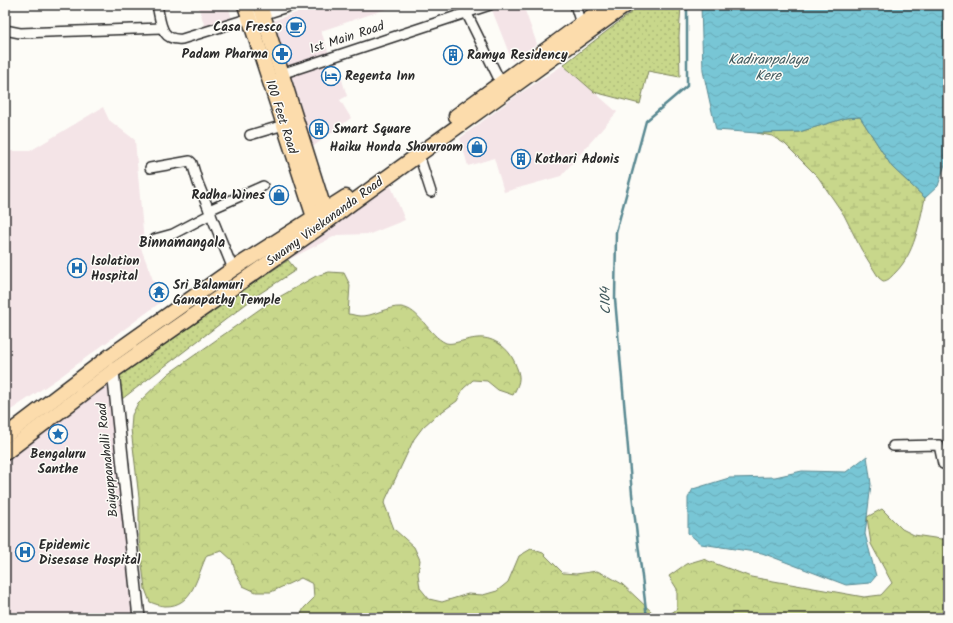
<svg xmlns="http://www.w3.org/2000/svg" width="953" height="623" font-family="Kalam,sans-serif">
<defs>
<pattern id="grass-dots" width="8" height="8" patternUnits="userSpaceOnUse"><rect width="8" height="8" fill="#c8d78b"/><path d="M2 2h.1M6 6h.1" fill="none" stroke="#acb978" stroke-width="1.8" stroke-linecap="round"/></pattern>
<pattern id="forest-crowns" width="20" height="18" patternUnits="userSpaceOnUse"><rect width="20" height="18" fill="#c8d78b"/><path d="M2 6a3 3 0 1 1 6 0M12 15a3 3 0 1 1 6 0" fill="none" stroke="#acb978"/></pattern>
<pattern id="wetland-marsh" width="20" height="14" patternUnits="userSpaceOnUse"><rect width="20" height="14" fill="#c8d78b"/><path d="M1 5h8M5 5V1M11 12h8M15 12V8" fill="none" stroke="#acb978"/></pattern>
<pattern id="water-waves" width="16" height="10" patternUnits="userSpaceOnUse"><rect width="16" height="10" fill="#78c6d5"/><path d="M0 5q4-4 8 0t8 0" fill="none" stroke="#68aab7"/></pattern>
</defs>
<rect width="100%" height="100%" fill="#fdfcf7"/>
<filter id="ink" filterUnits="userSpaceOnUse"><feTurbulence type="fractalNoise" baseFrequency=".025" numOctaves="2"/><feDisplacementMap in="SourceGraphic" scale="8" xChannelSelector="R" yChannelSelector="G"/><feConvolveMatrix kernelMatrix="1 2 1 2 8 2 1 2 1" color-interpolation-filters="sRGB"/></filter>
<g filter="url(#ink)">
<g fill="#f4e4e7">
<polygon points="198,5 228,5 232,19 205,27"/>
<polygon points="319,5 398,5 321,31 329,54 285,69 269,22"/>
<polygon points="507,5 523,5 537,44 512,61 492,10"/>
<polygon points="336,61 347,96 340,100 351,118 310,149 288,76"/>
<polygon points="563,65 617,112 561,176 504,192 494,158 468,166 460,138 516,96"/>
<polygon points="103,107 109,120 135,140 144,243 140,243 142,251 155,285 152,287 161,302 60,377 5,414 5,151 30,151"/>
<polygon points="390,184 405,220 370,234 337,235 288,260"/>
<polygon points="110,381 134,618 5,618 5,463"/>
</g>
<g fill="url(#grass-dots)" stroke="#7a815b">
<polygon points="641,5 681,5 679,36 680,77 648,71 640,104 594,92 563,65"/>
<polygon points="288,260 296,270 259,294 122,399 119,375"/>
</g>
<path fill="url(#forest-crowns)" stroke="#7a815b" d="M329,272L344,273L350,285L348,314C352,314 356,316 360,316C373,317 387,306 401,307C420,309 428,335 446,343C450,344 454,343 458,342C475,338 485,334 501,345C506,349 511,354 514,361C521,377 521,380 513,395L498,390L487,381L473,380L463,389L457,401L433,418L423,427L414,439L384,503L394,529L414,547L420,560L418,574L420,588L429,599L442,602L468,594L483,595L497,591L508,582L519,556L531,549L543,553L563,573L576,574L597,571L610,577L622,584L653,613L666,617L677,609V589L669,576L686,564L703,559L751,577L864,597L881,595L892,583L871,544L867,517L882,509L902,529L914,535L948,540V612L928,616L927,618H299L304,608L314,598L313,584L301,578L271,592H256L243,586L236,574L232,560L222,551L207,555C197,574 194,607 165,606C161,606 155,604 150,602L145,589L139,540V498L131,429L132,415L138,403L168,374L267,304L316,276Z"/>
<path fill="url(#wetland-marsh)" stroke="#7a815b" d="M860,117L892,167L925,198C919,224 915,253 895,273C891,277 888,281 883,281L879,278L861,249L844,215L818,177L785,144L772,136L757,133L799,132L846,118Z"/>
<g fill="url(#water-waves)" stroke="#598891">
<polygon points="701,5 948,5 948,155 938,186 925,198 892,167 860,117 846,118 799,132 757,133 716,130 703,71"/>
<polygon points="867,456 871,484 865,534 876,576 870,583 846,585 762,553 701,544 688,533 688,498 693,489 729,478 775,477 802,471 846,472"/>
</g>
<g fill="none" stroke-linecap="round" stroke-linejoin="round">
<polyline stroke="#598891" stroke-width="2.5" points="647,618 632,494 615,299 616,232 646,121 687,86 687,5"/>
<g stroke="#2b2b2b" stroke-width="12">
<g id="minor">
<path d="M157,5C161,22 160,41 182,39L250,18"/>
<polyline points="575,5 581,24"/>
<polyline points="466,12 501,83"/>
<polyline points="5,30 20,33 162,28"/>
<polyline points="281,74 490,5"/>
<polyline points="250,135 284,125"/>
<polyline points="419,155 431,192"/>
<polyline points="150,168 190,161 192,163 198,183 233,269"/>
<polyline points="209,210 263,186"/>
<polyline points="155,239 173,234 211,214"/>
<polyline points="893,446 939,445 943,464 948,463"/>
</g>
</g>
<g stroke="#2b2b2b" stroke-width="14">
<g id="tertiary">
<polyline points="256,16 290,5"/>
<polyline points="113,371 139,618"/>
</g>
</g>
<g stroke="#2b2b2b" stroke-width="17">
<g id="primary">
<polyline points="245,5 314,217 318,225"/>
<polyline points="260,5 327,218"/>
<polyline points="456,116 607,5"/>
<polyline points="5,436 110,356 233,269 346,197"/>
<polyline points="5,453 113,371 320,227 353,202 626,5"/>
</g>
</g>
<use href="#minor" stroke="#fdfcf7" stroke-width="9"/>
<use href="#tertiary" stroke="#fdfcf7" stroke-width="11"/>
<use href="#primary" stroke="#fcdcac" stroke-width="14"/>
</g>
</g>
<defs>
<g id="cafe-ring" transform="scale(1)"><circle r="9.5" fill="#fdfcf7" stroke="#1f6fb2" stroke-width="1.5"/><path d="M-5.5-4.5H6V0H3Q3 3.5 0 3.5H-2.5Q-5.5 3.5-5.5 0ZM3-3.2v2h1.7v-2ZM-6 4.5H4V6H-6Z" fill="#1f6fb2"/></g>
<g id="pharmacy-ring" transform="scale(1)"><circle r="9.5" fill="#fdfcf7" stroke="#1f6fb2" stroke-width="1.5"/><path d="M-2-6h4v4h4v4h-4v4h-4v-4h-4v-4h4Z" fill="#1f6fb2"/></g>
<g id="building-ring" transform="scale(1)"><circle r="9.5" fill="#fdfcf7" stroke="#1f6fb2" stroke-width="1.5"/><path d="M-4-6H4V6H1V3H-1V6H-4ZM-2.5-4.3h1.7v1.8h-1.7ZM.8-4.3h1.7v1.8H.8ZM-2.5-1h1.7V.8h-1.7ZM.8-1h1.7V.8H.8Z" fill="#1f6fb2"/></g>
<g id="hotel-ring" transform="scale(1)"><circle r="9.5" fill="#fdfcf7" stroke="#1f6fb2" stroke-width="1.5"/><path d="M-6-4.5h1.5V1H6V5H4.5V3h-9V5H-6ZM-4 0a1.8 1.8 0 1 1 3.6 0ZM.5 0V-2.5h3Q6-2.5 6 0Z" fill="#1f6fb2"/></g>
<g id="shop-ring" transform="scale(1)"><circle r="9.5" fill="#fdfcf7" stroke="#1f6fb2" stroke-width="1.5"/><path d="M-5-2.5h2.3a2.7 3.5 0 0 1 5.4 0H5L5.5 6h-11ZM-1.5-2.5h3a1.5 2.3 0 0 0-3 0Z" fill="#1f6fb2"/></g>
<g id="hospital-ring" transform="scale(1)"><circle r="9.5" fill="#fdfcf7" stroke="#1f6fb2" stroke-width="1.5"/><path d="M-5-5h3v3.5h4V-5h3V5h-3V1.5h-4V5h-3Z" fill="#1f6fb2"/></g>
<g id="temple-ring" transform="scale(1)"><circle r="9.5" fill="#fdfcf7" stroke="#1f6fb2" stroke-width="1.5"/><path d="M0-6L5-2H3V0L6.5 2.5H4V6H1.5V3h-3V6H-4V2.5H-6.5L-3 0V-2H-5Z" fill="#1f6fb2"/></g>
<g id="sight-ring" transform="scale(1)"><circle r="9.5" fill="#fdfcf7" stroke="#1f6fb2" stroke-width="1.5"/><path d="M0-6L1.8-2.2L6-1.7L2.9 1.2L3.7 5.4L0 3.3L-3.7 5.4L-2.9 1.2L-6-1.7L-1.8-2.2Z" fill="#1f6fb2"/></g>
</defs>
<g fill-rule="evenodd">
<use href="#cafe-ring" x="296" y="27"/>
<use href="#pharmacy-ring" x="282" y="54"/>
<use href="#building-ring" x="453" y="55"/>
<use href="#hotel-ring" x="331" y="76"/>
<use href="#building-ring" x="319" y="129"/>
<use href="#shop-ring" x="477" y="147"/>
<use href="#building-ring" x="521" y="159"/>
<use href="#shop-ring" x="279" y="195"/>
<use href="#hospital-ring" x="77" y="268"/>
<use href="#temple-ring" x="159" y="292"/>
<use href="#sight-ring" x="58" y="434"/>
<use href="#hospital-ring" x="25" y="552"/>
</g>
<g text-anchor="middle" dominant-baseline="central" stroke-width="3" stroke-linejoin="round" paint-order="stroke">
<g font-size="13" font-weight="bold" fill="#2b2b2b" stroke="#fdfcf7" text-anchor="start">
<text x="282" y="27" text-anchor="end">Casa Fresco</text>
<text x="268" y="54" text-anchor="end">Padam Pharma</text>
<text x="467" y="55">Ramya Residency</text>
<text x="345" y="76">Regenta Inn</text>
<text x="333" y="129">Smart Square</text>
<text x="463" y="147" text-anchor="end">Haiku Honda Showroom</text>
<text x="535" y="159">Kothari Adonis</text>
<text x="265" y="195" text-anchor="end">Radha Wines</text>
<text x="91" y="261">Isolation<tspan x="91" dy="15">Hospital</tspan></text>
<text x="173" y="285">Sri Balamuri<tspan x="173" dy="15">Ganapathy Temple</tspan></text>
<text x="58" y="454" text-anchor="middle">Bengaluru<tspan x="58" dy="15">Santhe</tspan></text>
<text x="39" y="545">Epidemic<tspan x="39" dy="15">Disesase Hospital</tspan></text>
</g>
<g font-size="13" fill="#2b2b2b" stroke="#fdfcf7">
<text transform="translate(347 38) rotate(-18)">1st Main Road</text>
<text transform="translate(281 117) rotate(72)">100 Feet Road</text>
<text transform="translate(325 222) rotate(-36)">Swamy Vivekananda Road</text>
<text transform="translate(108 460) rotate(-96)">Baiyappanahalli Road</text>
</g>
<g font-size="14" font-style="italic" fill="#425a5e" stroke="#fdfcf7">
<text x="768" y="60">Kadiranpalaya<tspan x="768" dy="16">Kere</tspan></text>
<text transform="translate(606 301) rotate(-92)">C104</text>
</g>
<g font-size="14" font-weight="bold" fill="#2b2b2b" stroke="#fdfcf7">
<text x="182" y="243">Binnamangala</text>
</g>
</g>
<rect width="953" height="623" fill="none" stroke="#fdfcf7" stroke-width="20"/>
<rect x="10" y="10" width="933" height="603" fill="none" stroke="#2b2b2b" stroke-width="1.5" filter="url(#ink)"/>
</svg>
